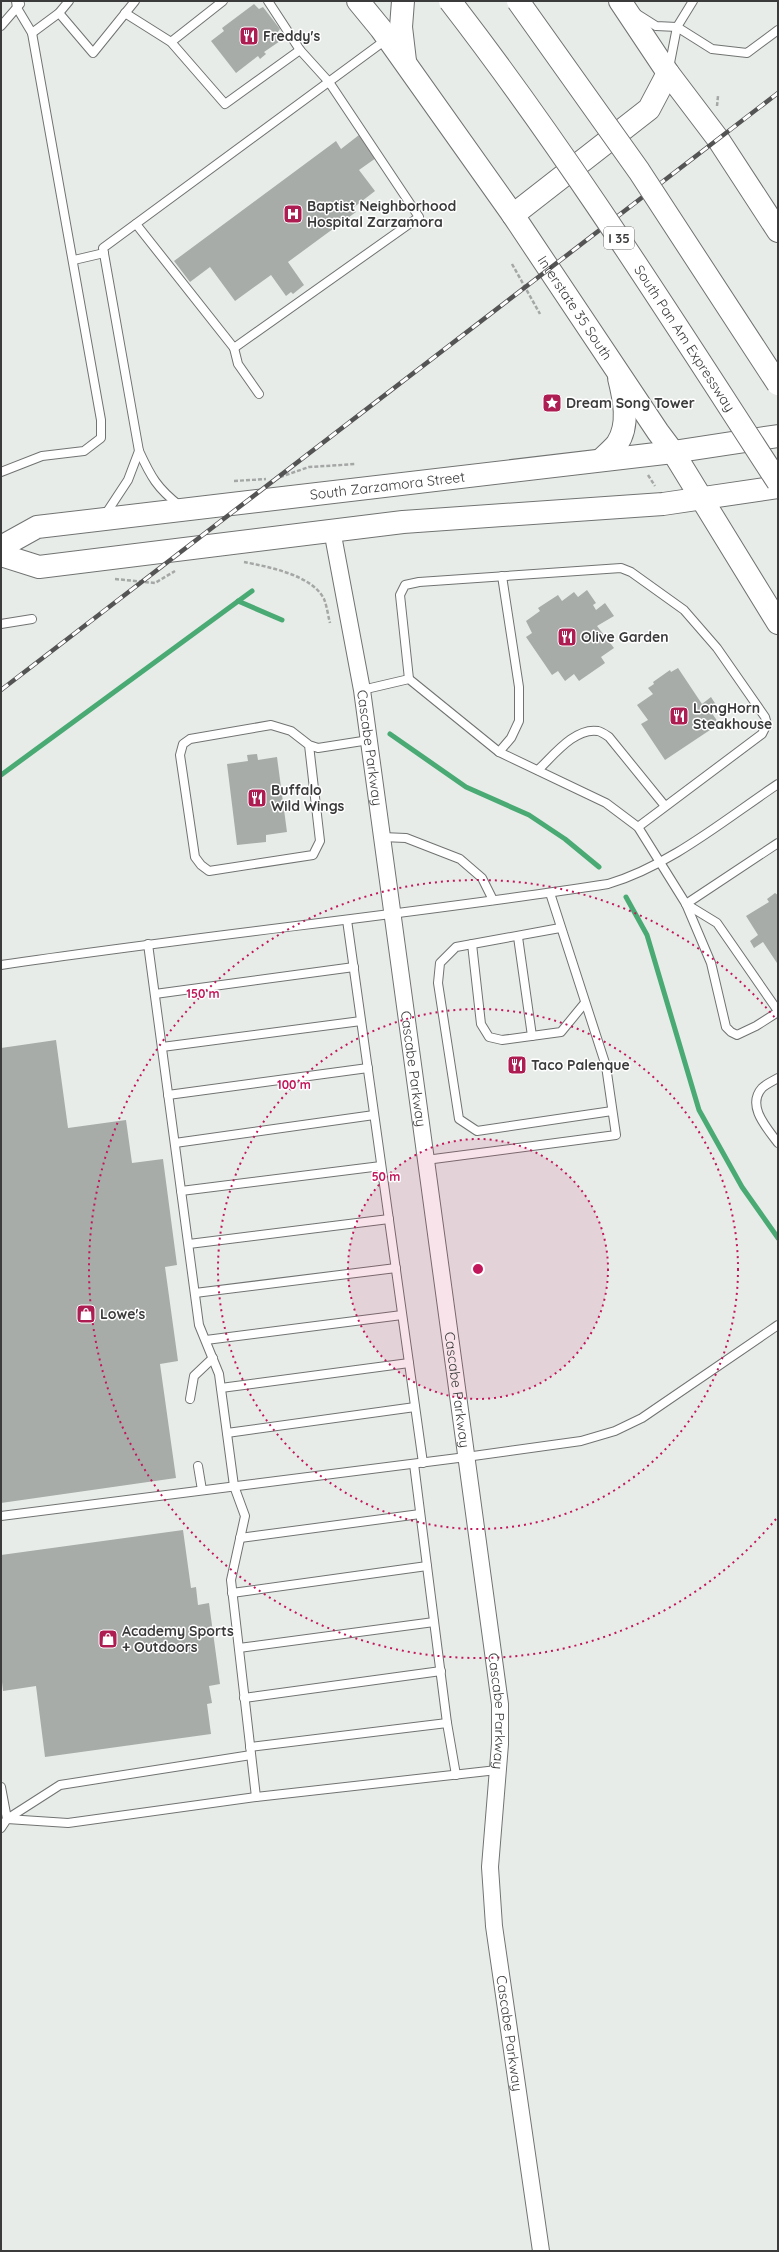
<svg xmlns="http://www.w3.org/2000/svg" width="779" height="2252" font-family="Quicksand,sans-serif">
<rect width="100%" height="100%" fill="#e8ece9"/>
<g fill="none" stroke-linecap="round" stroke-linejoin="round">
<g stroke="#4aaa73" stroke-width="5">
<polyline points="238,601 282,620"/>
<polyline points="390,734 466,787 529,815 565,839 599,867"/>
<polyline points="1,775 252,591"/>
<polyline points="626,897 647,935 699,1110 742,1187 778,1238"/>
</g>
</g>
<g fill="#a8aca9">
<polygon points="254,4 259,9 263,7 280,29 277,33 283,39 264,52 266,54 260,59 258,56 236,73 211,41 224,31 222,28"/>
<polygon points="359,135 376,158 359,170 375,191 353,208 356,212 288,262 304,285 293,294 291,292 286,296 271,275 235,301 210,267 190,282 174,261 336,141 341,149"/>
<polygon points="587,590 596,603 593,605 596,610 605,603 614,616 597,626 614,648 601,657 605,663 579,681 574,674 565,681 558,671 552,675 526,637 532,633 526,621 540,611 538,608 558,595 562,601 574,592 578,597"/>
<polygon points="678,668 702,704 711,697 718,708 711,712 718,722 715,724 716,726 665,760 641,724 648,720 637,705 653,694 648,688 654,684 653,682 670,670 671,672"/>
<polygon points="257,754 258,760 277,757 287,832 266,835 266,842 237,845 227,764 248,761 247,755"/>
<polygon points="775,893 778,895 777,963 763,942 754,948 750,941 758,935 746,916 769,902 767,899"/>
<polygon points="56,1040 68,1128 126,1120 132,1163 163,1159 177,1265 165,1267 178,1361 160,1364 176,1478 1,1503 1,1048"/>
<polygon points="183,1530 191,1588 196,1587 198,1605 209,1603 220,1684 209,1686 212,1703 207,1704 211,1734 45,1757 36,1686 3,1691 1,1673 1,1555"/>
</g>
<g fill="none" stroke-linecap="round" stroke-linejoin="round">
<g stroke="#707371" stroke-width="10">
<g id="service">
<polyline points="268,1 300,50"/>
<polyline points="59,13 93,53 135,1"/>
<polyline points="125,13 171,42 225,104 300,50 329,82 419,217 234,348 136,224"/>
<polyline points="637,14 656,26 677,27 712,49 747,53 778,30"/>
<polyline points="1,26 20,4"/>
<polyline points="32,33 59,13 69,1"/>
<polyline points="171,42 223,1"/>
<polyline points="669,68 677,27 693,1"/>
<polyline points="74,260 104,253"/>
<polyline points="234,348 238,364 259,394"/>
<polyline points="1,472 42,456 84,451 101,438 101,420 32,33 17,8 16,1"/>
<path d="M180,506C157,488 151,477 139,451L103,248L387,39"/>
<polyline points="105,515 128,480 139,451"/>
<polyline points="1,624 32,619"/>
<polyline points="409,679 400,595 405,585 419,582 621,568 631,572 684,610 717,648 765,717 767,724 762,734 638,827"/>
<polyline points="362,690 409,679 499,752 606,803 638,827 686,904 711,963 726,1027 731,1032 737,1035 756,1026 778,1012"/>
<polyline points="309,745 320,841 313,855 209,871 201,865 195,857 180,755 183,744 190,739 271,725 291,731 309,745 318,748 369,740"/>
<polyline points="499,752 511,738 519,721 519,687 502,576"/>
<path d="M538,770C553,756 575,727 598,731C602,732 606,735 609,737L665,806"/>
<polyline points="382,837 406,838 460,859 482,878 493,900"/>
<polyline points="686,904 717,923 778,1011"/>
<polyline points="686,904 778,843"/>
<polyline points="347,920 423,1463"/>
<polyline points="560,928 456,947 440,963 438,983 459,1119 477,1131 612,1111"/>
<polyline points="518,937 532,1036"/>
<polyline points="148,944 199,1325 219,1374 234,1486 245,1516 231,1580 256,1797"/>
<polyline points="472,944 481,1024 489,1037 502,1040 561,1032 584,1004"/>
<path d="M1,965C203,935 406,915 608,884C671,865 724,820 778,784"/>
<polyline points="155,994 354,967"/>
<polyline points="162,1047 361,1021"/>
<path d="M778,1078C773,1081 766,1084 762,1088C746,1106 767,1128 778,1143"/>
<polyline points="168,1095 368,1068"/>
<polyline points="175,1143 374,1115"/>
<polyline points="426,1160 616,1135 606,1066 550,893"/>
<polyline points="181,1191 381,1166"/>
<polyline points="189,1244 389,1219"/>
<polyline points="195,1293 396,1268"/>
<polyline points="206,1340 402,1315"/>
<polyline points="221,1388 409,1363"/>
<polyline points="190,1399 194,1376 213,1358"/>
<polyline points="227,1433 415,1407"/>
<polyline points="414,1464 447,1723 456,1775"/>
<polyline points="198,1466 202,1490"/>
<polyline points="1,1516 466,1457 581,1441 615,1431 642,1418 778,1325"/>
<polyline points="240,1538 420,1514"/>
<polyline points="232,1593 427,1566"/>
<polyline points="239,1648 434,1622"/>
<polyline points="244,1698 441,1671"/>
<polyline points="250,1747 447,1723"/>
<polyline points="1,1787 7,1819 60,1785 251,1755"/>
<polyline points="1,1828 7,1819 68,1823 256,1797 497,1770"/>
</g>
</g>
<g stroke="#707371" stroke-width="18">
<g id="minor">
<path id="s1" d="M332,530L362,690L500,1704V1744L490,1867L494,1926L541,2251"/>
</g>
</g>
<g stroke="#707371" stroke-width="24">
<g id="secondary">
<path id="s2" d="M358,1L381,29L513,215L658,432L673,452L778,623"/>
<polyline points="403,1 401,27 405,61"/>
<polyline points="620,1 668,73 718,139 778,231"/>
<polyline points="513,215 649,109 668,73"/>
<path d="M601,460C606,455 612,450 617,444C630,425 624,398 619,378"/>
<path id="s3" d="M1,547L37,527L673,452L778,436"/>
<polyline points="1,555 39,567 403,522 663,504 778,487"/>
</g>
</g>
<g stroke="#a4a7a5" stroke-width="2.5" stroke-dasharray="4 2" stroke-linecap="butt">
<polyline points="717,106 718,96"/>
<polyline points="512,264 540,314"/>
<polyline points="648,475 655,486"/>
<polyline points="280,477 309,467 356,464"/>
<polyline points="234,481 266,479"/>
<path d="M244,562C269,567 312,575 324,599C327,606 328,616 330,623"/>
<polyline points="115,579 155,583 175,571"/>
</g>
<use href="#service" stroke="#fff" stroke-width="8"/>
<use href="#minor" stroke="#fff" stroke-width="16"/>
<use href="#secondary" stroke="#fff" stroke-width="22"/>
<g stroke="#535453" stroke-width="4.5">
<polyline id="rail" points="1,690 778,93"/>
</g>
<use href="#rail" stroke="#fff" stroke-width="3" stroke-dasharray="9" stroke-linecap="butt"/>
<g stroke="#707371" stroke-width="24" stroke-linecap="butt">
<g id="motorway-bridge">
<path id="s4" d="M450,1C569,155 672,319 778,482"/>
<polyline points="518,1 639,171 778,384"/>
</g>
</g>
<use href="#motorway-bridge" stroke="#fff" stroke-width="22"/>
</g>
<circle cx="478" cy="1269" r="130" fill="#c2185b" fill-opacity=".12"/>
<g fill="none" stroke="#c2185b" stroke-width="2" stroke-dasharray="2 4">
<circle cx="478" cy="1269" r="130"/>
<circle cx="478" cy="1269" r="260"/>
<path d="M776 1519A389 389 0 1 1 776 1019"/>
</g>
<defs>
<g id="restaurant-square" transform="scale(1)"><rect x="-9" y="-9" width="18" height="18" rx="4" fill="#ae1d52" stroke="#fff"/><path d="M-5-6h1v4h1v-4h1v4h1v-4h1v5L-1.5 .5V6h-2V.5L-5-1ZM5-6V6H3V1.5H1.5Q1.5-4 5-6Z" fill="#fff"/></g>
<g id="hospital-square" transform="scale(1)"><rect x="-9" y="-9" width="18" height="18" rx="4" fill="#ae1d52" stroke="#fff"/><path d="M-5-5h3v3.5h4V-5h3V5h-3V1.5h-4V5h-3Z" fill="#fff"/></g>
<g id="sight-square" transform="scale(1)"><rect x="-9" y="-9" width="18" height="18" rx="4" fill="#ae1d52" stroke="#fff"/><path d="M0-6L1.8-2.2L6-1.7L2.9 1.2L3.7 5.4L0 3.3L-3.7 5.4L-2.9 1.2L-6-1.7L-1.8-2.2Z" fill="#fff"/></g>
<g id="shop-square" transform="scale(1)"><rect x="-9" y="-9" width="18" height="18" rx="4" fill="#ae1d52" stroke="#fff"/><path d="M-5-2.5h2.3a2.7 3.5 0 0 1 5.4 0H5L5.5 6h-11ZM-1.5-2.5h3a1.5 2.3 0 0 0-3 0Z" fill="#fff"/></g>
</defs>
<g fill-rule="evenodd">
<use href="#restaurant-square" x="249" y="36"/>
<use href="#hospital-square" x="293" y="214"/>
<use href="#sight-square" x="552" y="403"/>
<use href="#restaurant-square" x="567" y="637"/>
<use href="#restaurant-square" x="679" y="716"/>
<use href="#restaurant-square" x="257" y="798"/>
<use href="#restaurant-square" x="517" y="1065"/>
<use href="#shop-square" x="86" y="1314"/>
<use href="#shop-square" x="108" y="1639"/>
</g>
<g text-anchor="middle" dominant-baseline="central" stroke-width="3" stroke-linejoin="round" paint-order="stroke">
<rect fill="#fff" stroke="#757675" stroke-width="1" x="604" y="227" width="30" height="22" rx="3"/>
<g font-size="13" font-weight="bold" fill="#3a3b3a">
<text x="619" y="238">I 35</text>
</g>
<g font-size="14" font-weight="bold" fill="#3a3b3a" stroke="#fff" text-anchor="start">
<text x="263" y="36">Freddy's</text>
<text x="307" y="206">Baptist Neighborhood<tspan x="307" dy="16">Hospital Zarzamora</tspan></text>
<text x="566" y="403">Dream Song Tower</text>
<text x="581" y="637">Olive Garden</text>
<text x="693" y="708">LongHorn<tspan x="693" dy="16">Steakhouse</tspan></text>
<text x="271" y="790">Buffalo<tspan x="271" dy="16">Wild Wings</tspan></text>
<text x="531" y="1065">Taco Palenque</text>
<text x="100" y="1314">Lowe's</text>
<text x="122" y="1631">Academy Sports<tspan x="122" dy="16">+ Outdoors</tspan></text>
</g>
<g font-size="14" fill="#3a3b3a" stroke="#fff">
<text stroke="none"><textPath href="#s2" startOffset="376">Interstate 35 South</textPath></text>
<text stroke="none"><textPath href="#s4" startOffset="411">South Pan Am Expressway</textPath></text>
<text stroke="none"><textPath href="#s3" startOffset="394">South Zarzamora Street</textPath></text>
<text stroke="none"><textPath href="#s1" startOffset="221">Cascabe Parkway</textPath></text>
<text stroke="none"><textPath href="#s1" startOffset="545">Cascabe Parkway</textPath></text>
<text stroke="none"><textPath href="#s1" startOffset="869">Cascabe Parkway</textPath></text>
<text stroke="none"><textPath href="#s1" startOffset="1193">Cascabe Parkway</textPath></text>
<text stroke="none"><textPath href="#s1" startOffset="1517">Cascabe Parkway</textPath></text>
</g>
</g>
<circle cx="478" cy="1269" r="6" fill="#c2185b" stroke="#fff" stroke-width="2"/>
<g font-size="12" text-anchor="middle" font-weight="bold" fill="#c2185b" stroke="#fff" stroke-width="3" stroke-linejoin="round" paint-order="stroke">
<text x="203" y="998">150 m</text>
<text x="294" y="1089">100 m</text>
<text x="386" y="1181">50 m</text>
</g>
<rect width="779" height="2252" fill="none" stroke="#3a3b3a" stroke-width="4"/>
</svg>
